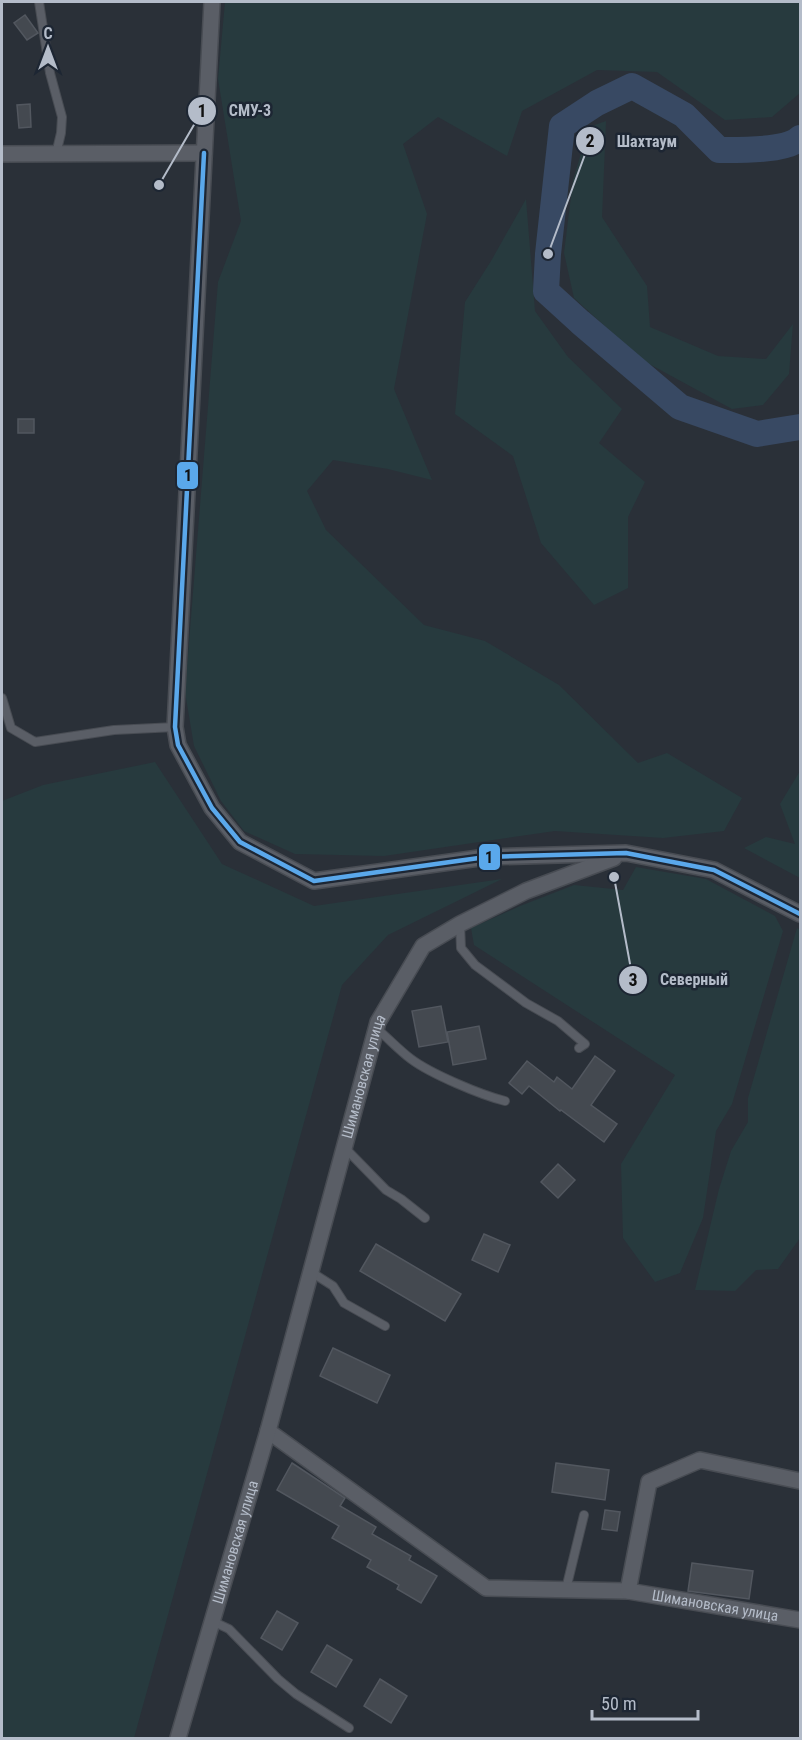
<svg xmlns="http://www.w3.org/2000/svg" width="802" height="1740" font-family="'Roboto Condensed',sans-serif">
<rect width="100%" height="100%" fill="#2a3038"/>
<g fill="#273a3e">
<polygon points="225,2 800,2 800,93 772,117 725,120 657,72 597,70 522,111 507,156 438,117 403,144 427,214 394,389 432,480 388,469 333,460 307,491 326,530 424,625 485,641 559,685 638,763 667,753 742,798 724,831 663,838 555,831 384,856 295,854 244,831 221,801 194,746 185,692 218,282 241,221 218,79"/>
<polygon points="606,121 602,217 647,286 650,327 718,356 766,359 793,324 789,374 763,405 732,409 642,360 574,298 564,253 573,180 589,127"/>
<polygon points="526,199 535,311 568,357 622,409 599,443 645,482 628,517 628,588 594,605 541,543 513,456 455,414 465,302 491,261"/>
<polygon points="155,762 222,864 314,906 502,879 388,935 342,985 134,1738 2,1738 2,801 43,785"/>
<polygon points="800,771 800,878 744,848 766,837 795,844 780,804"/>
<polygon points="636,867 706,879 775,916 783,931 732,1104 716,1131 703,1218 680,1273 655,1282 623,1238 621,1164 675,1075 474,945 471,928 520,906 574,885 623,890"/>
<polygon points="797,928 800,930 800,1238 778,1269 756,1270 735,1291 695,1290 719,1189 731,1151 748,1122 748,1098"/>
</g>
<g fill="none" stroke-linecap="round" stroke-linejoin="round">
<path stroke="#384963" stroke-width="26" d="M800,138C787,151 739,150 719,150L684,115L632,86L597,103L562,126L548,254L546,291L580,322L680,407L757,434L800,427"/>
</g>
<g fill="#444950" stroke="#52575f" stroke-width="1.5">
<polygon points="25,15 38,33 27,40 14,23"/>
<polygon points="30,104 31,127 19,128 17,105"/>
<rect x="18" y="419" width="16" height="14"/>
<polygon points="441,1006 448,1042 419,1047 412,1011"/>
<polygon points="479,1026 486,1059 453,1065 447,1032"/>
<polygon points="595,1056 615,1071 591,1105 617,1124 604,1142 561,1110 560,1111 529,1086 522,1094 509,1083 527,1061 554,1082 557,1077 572,1089"/>
<polygon points="558,1164 575,1180 558,1198 541,1182"/>
<polygon points="484,1234 510,1245 498,1272 472,1260"/>
<polygon points="376,1244 461,1294 445,1321 360,1271"/>
<polygon points="333,1348 390,1375 377,1403 320,1376"/>
<polygon points="292,1463 345,1498 340,1506 376,1527 372,1534 411,1556 409,1560 437,1576 421,1603 397,1589 399,1585 367,1567 371,1560 332,1538 339,1526 277,1490"/>
<polygon points="556,1463 609,1470 605,1500 552,1492"/>
<polygon points="605,1510 620,1512 617,1531 602,1529"/>
<polygon points="692,1563 753,1571 749,1599 688,1591"/>
<polygon points="277,1611 298,1623 282,1650 261,1638"/>
<polygon points="327,1645 352,1660 336,1687 311,1672"/>
<polygon points="380,1679 407,1696 391,1723 364,1706"/>
</g>
<g fill="none" stroke-linecap="round" stroke-linejoin="round">
<g stroke="#484c53" stroke-width="10">
<g id="service">
<polyline points="39,2 50,73 62,117 61,133 56,154"/>
<polyline points="2,698 11,728 35,742 114,730 175,727"/>
<polyline points="460,924 461,948 475,965 526,1003 558,1021 585,1044 579,1048"/>
<path d="M376,1028C388,1038 399,1050 411,1059C431,1074 481,1095 505,1101"/>
<polyline points="344,1147 386,1190 401,1199 425,1218"/>
<polyline points="311,1272 333,1286 344,1303 385,1326"/>
<polyline points="566,1589 584,1515"/>
<polyline points="212,1621 229,1629 278,1679 296,1694 349,1728"/>
</g>
</g>
<g stroke="#484c53" stroke-width="18">
<g id="minor">
<polyline points="212,2 175,727 178,745 212,808 240,842 314,881 486,857 626,853 714,870 800,914"/>
<polyline points="2,154 204,153"/>
<polyline points="268,1431 486,1588 628,1591"/>
<path id="s1" d="M800,1481L700,1460L649,1482L628,1591L800,1620"/>
<path id="s2" d="M178,1738L268,1431L378,1022L423,946L460,924L526,891L614,858"/>
</g>
</g>
<use href="#service" stroke="#5a5e66" stroke-width="8"/>
<use href="#minor" stroke="#5a5e66" stroke-width="15"/>
<g stroke="#1d2633" stroke-width="9">
<polyline id="bus-1" points="204,153 175,727 178,745 212,808 240,842 314,881 486,857 626,853 714,870 800,914"/>
</g>
<use href="#bus-1" stroke="#5aa8eb" stroke-width="4.5"/>
</g>
<g text-anchor="middle" dominant-baseline="central" stroke-width="5" stroke-linejoin="round" paint-order="stroke">
<g font-size="15" fill="#b4bcc9" stroke="#1d2633">
<text stroke="none"><textPath href="#s2" startOffset="687">Шимановская улица</textPath></text>
<text stroke="none"><textPath href="#s2" startOffset="204">Шимановская улица</textPath></text>
<text stroke="none"><textPath href="#s1" startOffset="357">Шимановская улица</textPath></text>
</g>
</g>
<path fill="none" stroke="#b4bcc9" stroke-width="2" d="M159 185L202 111M548 254L590 141M614 877L633 980"/>
<g fill="#b4bcc9" stroke="#1d2633" stroke-width="2">
<circle cx="159" cy="185" r="6"/>
<circle cx="548" cy="254" r="6"/>
<circle cx="614" cy="877" r="6"/>
<circle cx="202" cy="111" r="15"/>
<circle cx="590" cy="141" r="15"/>
<circle cx="633" cy="980" r="15"/>
</g>
<g font-size="18" text-anchor="middle" font-weight="bold" fill="#111">
<text x="202" y="117">1</text>
<text x="590" y="147">2</text>
<text x="633" y="986">3</text>
</g>
<g font-size="16" text-anchor="middle" font-weight="bold" fill="#b4bcc9" stroke="#1d2633" stroke-width="5" stroke-linejoin="round" paint-order="stroke">
<text x="250" y="116">СМУ-3</text>
<text x="647" y="147">Шахтаум</text>
<text x="694" y="985">Северный</text>
</g>
<g stroke="#1d2633" stroke-width="2">
<rect x="176" y="461" width="23" height="29" rx="6" fill="#5aa8eb"/>
<rect x="478" y="843" width="23" height="28" rx="6" fill="#5aa8eb"/>
</g>
<g font-size="16" text-anchor="middle" font-weight="bold" fill="#111">
<text x="188" y="481">1</text>
<text x="489" y="863">1</text>
</g>
<rect width="802" height="1740" fill="none" stroke="#b4bcc9" stroke-width="6"/>
<g transform="translate(48 48)" stroke="#1d2633" stroke-width="4.5" paint-order="stroke">
<path d="M0-4.5L10 22L0 15L-10 22Z" fill="#b4bcc9"/>
<text y="-9" font-size="16" font-weight="bold" text-anchor="middle" fill="#b4bcc9">С</text>
</g>
<path d="M592 1710v9h106v-9" fill="none" stroke="#b4bcc9" stroke-width="3"/>
<text x="601" y="1710" font-size="18" fill="#b4bcc9" stroke="#1d2633" stroke-width="4.5" paint-order="stroke">50 m</text>
</svg>
